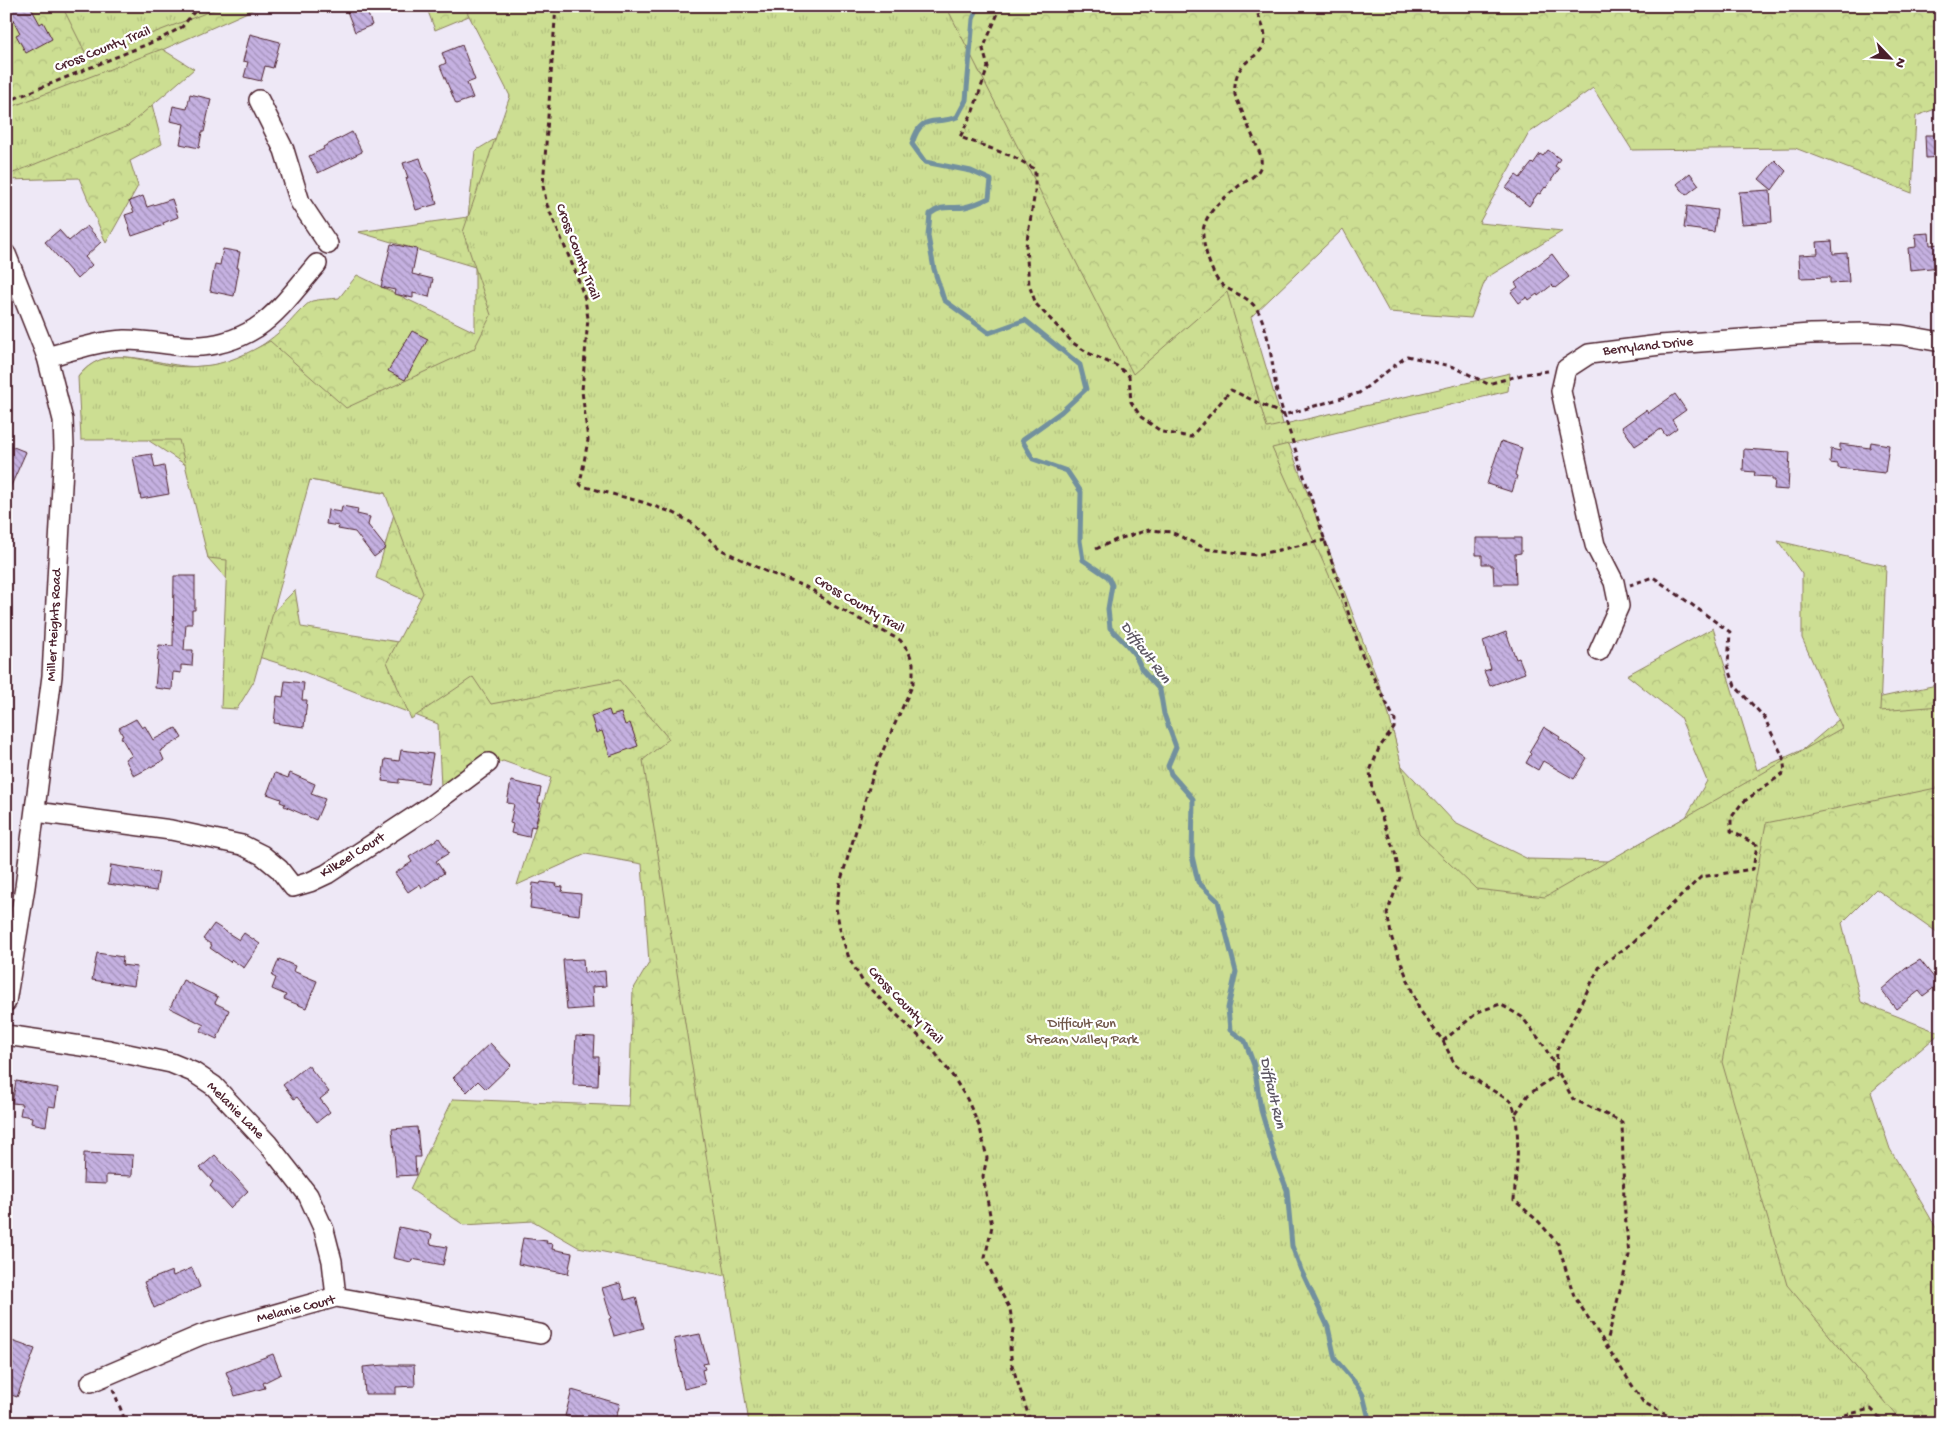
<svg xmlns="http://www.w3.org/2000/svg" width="1947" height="1429" font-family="'Gochi Hand',sans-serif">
<defs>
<pattern id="forest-crowns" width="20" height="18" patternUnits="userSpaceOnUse" patternTransform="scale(1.25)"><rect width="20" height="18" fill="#ccde92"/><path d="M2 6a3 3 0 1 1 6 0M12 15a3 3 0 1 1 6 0" fill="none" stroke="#b1be7e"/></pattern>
<pattern id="park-tufts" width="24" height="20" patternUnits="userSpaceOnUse" patternTransform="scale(1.25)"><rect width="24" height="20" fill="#ccde92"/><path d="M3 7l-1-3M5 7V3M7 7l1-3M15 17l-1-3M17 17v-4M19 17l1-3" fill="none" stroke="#b1be7e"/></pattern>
<pattern id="building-back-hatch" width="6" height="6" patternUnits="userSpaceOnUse" patternTransform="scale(1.25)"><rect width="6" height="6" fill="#c5b1e1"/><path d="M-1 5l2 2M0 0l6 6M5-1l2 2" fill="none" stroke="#a28fb7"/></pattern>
</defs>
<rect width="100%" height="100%" fill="#eee8f6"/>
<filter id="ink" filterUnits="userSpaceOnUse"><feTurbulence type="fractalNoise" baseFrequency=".02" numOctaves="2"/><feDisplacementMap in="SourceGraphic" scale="10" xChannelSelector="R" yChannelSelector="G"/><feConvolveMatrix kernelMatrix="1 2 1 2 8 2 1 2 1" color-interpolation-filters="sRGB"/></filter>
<g filter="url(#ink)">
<g fill="url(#forest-crowns)" stroke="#8b7e5e">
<polygon points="6,6 261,6 162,50 147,85 162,144 130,161 138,186 106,243 79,178 6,180"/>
<polygon points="426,6 493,6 435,30"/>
<path d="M513,6H1941V107L1916,116L1912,193L1795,148L1632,150L1593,88L1529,133L1479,223L1563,231L1486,278L1471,318L1389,312L1343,229L1251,317L1289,444L1385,700L1401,765L1455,823L1528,859L1609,861L1686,817L1707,781L1680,717L1627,675L1713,628L1757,770L1804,749L1859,702L1941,684V935L1876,889L1842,923L1861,1002L1940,1033L1871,1092L1890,1149L1941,1236V1423H754L732,1277L578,1247L533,1221L464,1225L410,1189L453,1099L629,1106L633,990L649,963L642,864L586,854L517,885L551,778L503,761L441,787L438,724L294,668L236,650L295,590L301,627L405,643L431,602L376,578L399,496L310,480L269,581L242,597L208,558L195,471L128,427L78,377C109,336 162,371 204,366C237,363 264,347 287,325C293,319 305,304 312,301C320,299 331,299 339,298L357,275L475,332V267L358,232L468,217L475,151L505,133L510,96Z"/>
</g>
<g fill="url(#park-tufts)" stroke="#8b7e5e">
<polygon points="62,6 224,6 88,58"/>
<path d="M464,6H946L1133,374L1227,292L1267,428L1510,373L1508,391L1272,448L1385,700L1419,834L1476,889L1545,897L1842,728L1802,638V574L1778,541L1886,566L1880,711L1941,706V787L1766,823L1722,1062L1787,1285L1903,1423H749L643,760L669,739L619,680L491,704L473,677L411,719L387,662L423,593L385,493L310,480L254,681L237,709L221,708L227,560L208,558L179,440H81L78,377C104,343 140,361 174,366C183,367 193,367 201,366C226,365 248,353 270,341L346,408L474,349L491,315L463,232L510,96Z"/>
<polygon points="162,49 194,69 128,126 6,176 6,109"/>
</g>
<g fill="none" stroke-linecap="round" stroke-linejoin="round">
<path stroke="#72909e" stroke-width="5" d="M978,6L973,19L966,100L957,117C934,126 921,112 912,144L925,162L971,171L991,180L989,198C981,202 974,205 965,207C950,209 943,204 930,214L928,236L934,269L944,300L989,333L1025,320L1080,365L1086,389L1061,412L1022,440L1033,459L1067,471L1081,492L1080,541L1083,560L1108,577L1112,585L1108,609L1110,628L1126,644L1135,655L1142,670L1160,690L1164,714L1176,747L1168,766L1171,774L1193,799L1192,856L1198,882L1218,901L1236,972L1228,1008L1230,1030L1245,1041L1254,1065L1261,1110L1276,1161L1287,1190L1292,1246L1301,1270L1328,1327L1335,1359L1357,1385L1363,1395L1370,1423"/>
</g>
<g fill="url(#building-back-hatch)" stroke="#4a1f2b">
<polygon points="6,6 30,6 40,24 43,22 52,39 26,53 16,35 20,33"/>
<polygon points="345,6 365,6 372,25 355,32"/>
<polygon points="250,34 280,42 273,68 265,66 261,81 244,77 248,62 243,61"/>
<polygon points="462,45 475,80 467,83 473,98 456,104 440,66 446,63 442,53"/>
<polygon points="190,94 211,99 204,132 202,132 199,148 180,144 184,124 170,121 173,106 187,109"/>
<polygon points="352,132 362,152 318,173 309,156 324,149 323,147"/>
<polygon points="1925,135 1941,135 1941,157 1926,158"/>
<polygon points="1548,150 1560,159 1555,166 1559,169 1546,188 1545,187 1540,194 1538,193 1529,206 1506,188 1516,175 1520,178 1532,163 1533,164 1540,154 1543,156"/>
<polygon points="420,158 425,173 426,173 429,179 437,204 416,210 406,178 408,178 403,163"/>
<polygon points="1775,160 1786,171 1772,190 1759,179"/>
<polygon points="1690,173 1699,185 1686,195 1677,184"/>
<polygon points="1770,190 1772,222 1742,224 1739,192"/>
<polygon points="143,196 147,207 172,199 178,217 163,223 164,225 132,236 125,215 134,212 129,201"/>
<polygon points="1687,206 1717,210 1714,232 1684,228"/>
<polygon points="87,226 101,242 85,257 92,265 77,279 45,242 59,230 69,241"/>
<polygon points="1929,233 1930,245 1939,244 1939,250 1941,250 1941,267 1910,270 1908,248 1916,247 1915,234"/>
<polygon points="1832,241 1833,254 1847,253 1849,282 1830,283 1830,277 1800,278 1799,255 1818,254 1817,242"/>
<polygon points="391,244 417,249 412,274 433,279 429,297 413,293 413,298 394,294 395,290 381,287"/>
<polygon points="223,249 240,252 237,268 239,268 234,296 210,291 215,264 220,265"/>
<polygon points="1552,254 1569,277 1555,288 1552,285 1538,296 1537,294 1529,300 1527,297 1519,303 1511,292 1518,287 1515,283"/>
<polygon points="412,331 428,339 405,380 388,371"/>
<polygon points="1675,394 1686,410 1672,420 1677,428 1666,436 1661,429 1635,446 1622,427 1646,410 1648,413"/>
<polygon points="1501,441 1522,448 1515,475 1517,476 1512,492 1487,484"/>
<polygon points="1871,442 1889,445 1885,473 1838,468 1838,464 1830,463 1831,449 1840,451 1840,444 1870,448"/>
<polygon points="6,444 26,452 6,497"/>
<polygon points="1744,449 1790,452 1788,490 1774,489 1775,480 1772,480 1772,477 1754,476 1755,472 1743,471"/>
<polygon points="152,454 155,468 164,466 169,494 141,499 133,457"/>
<polygon points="342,506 358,509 357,514 370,517 368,525 386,548 374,557 355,532 338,529 339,526 326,524 328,510 341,512"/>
<polygon points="1476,538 1521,538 1521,553 1515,554 1516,584 1494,584 1493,566 1491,566 1491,564 1482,564 1482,555 1476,555"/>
<polygon points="174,576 195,576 195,610 192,610 192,624 186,624 184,650 193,650 192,666 181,665 181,673 173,672 172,690 155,688 159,645 173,646"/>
<polygon points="1506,632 1516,659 1519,658 1525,673 1490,686 1484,671 1491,669 1483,641"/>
<polygon points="285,681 304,683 302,700 307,700 304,727 274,723 277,696 283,697"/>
<polygon points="609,710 611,716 621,713 625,725 630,723 638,746 610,756 602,731 596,733 591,716"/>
<polygon points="136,719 142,728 145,726 153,740 176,728 182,738 160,751 164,760 134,776 125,759 132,756 121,737 123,736 119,728"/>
<polygon points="1544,727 1560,737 1559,739 1587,758 1574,779 1543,761 1538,770 1526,763 1531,754 1529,752"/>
<polygon points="401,750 433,754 428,783 399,779 399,783 382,781 385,759 399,761"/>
<polygon points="275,773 288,778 290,773 315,784 311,794 325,799 316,820 284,806 285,804 280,802 281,799 267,794"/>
<polygon points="511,781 541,788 538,803 541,803 535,827 531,826 529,837 511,833 513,824 510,823 514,804 507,803"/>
<polygon points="439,838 449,853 436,861 444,873 422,888 420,884 408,892 395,873 412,862 409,857"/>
<polygon points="111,865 159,873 156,891 108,884"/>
<polygon points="541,882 557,884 556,886 563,887 562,892 581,894 579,915 530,908 533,883 540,884"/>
<polygon points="214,924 239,940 244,933 260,944 244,968 232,960 230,962 210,948 212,945 203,939"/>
<polygon points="97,953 123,957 122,965 137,967 134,986 92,980"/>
<polygon points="279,959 295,966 293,971 317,981 306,1008 284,999 286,995 272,989 276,978 272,976"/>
<polygon points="583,959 584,973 605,971 606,986 592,987 593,1008 567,1010 563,960"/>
<polygon points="1920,960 1939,984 1923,996 1919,991 1896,1009 1881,990 1905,969"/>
<polygon points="183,980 218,997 215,1003 229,1010 217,1039 200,1031 204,1025 170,1008"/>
<polygon points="576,1036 595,1037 594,1057 599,1057 598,1086 573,1085"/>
<polygon points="490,1043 511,1065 486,1089 478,1081 467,1092 453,1078"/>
<polygon points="308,1065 329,1092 320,1099 330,1112 317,1122 297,1097 294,1099 283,1085"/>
<polygon points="16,1081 58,1088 55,1107 49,1106 46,1126 31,1123 32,1117 20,1115 22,1104 12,1103"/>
<polygon points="417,1127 420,1157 415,1157 416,1175 396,1176 392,1129"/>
<polygon points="84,1153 133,1155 132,1176 106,1175 106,1184 83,1183"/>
<polygon points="215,1155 248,1191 230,1208 210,1186 213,1182 200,1168"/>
<polygon points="399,1227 432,1234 430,1244 447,1247 443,1265 412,1259 411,1262 393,1258"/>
<polygon points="523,1238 547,1241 546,1243 553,1244 552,1249 572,1253 568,1274 518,1264"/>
<polygon points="192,1268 200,1287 154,1308 144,1282 172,1271 173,1276"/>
<polygon points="620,1283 625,1300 636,1297 644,1328 614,1336 609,1319 611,1318 602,1288"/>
<polygon points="700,1334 708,1363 703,1364 705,1369 702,1370 705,1384 684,1389 674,1339"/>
<polygon points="6,1339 35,1349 17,1397 6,1393"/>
<polygon points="273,1354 281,1374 263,1383 265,1388 235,1396 226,1372"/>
<polygon points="384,1365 414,1365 415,1386 396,1387 396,1394 365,1394 363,1367"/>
<polygon points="572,1390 620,1404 614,1423 595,1419 594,1423 583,1423 565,1416"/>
</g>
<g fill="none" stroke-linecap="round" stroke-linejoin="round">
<g stroke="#4a1f2b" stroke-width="22">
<g id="minor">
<polyline points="259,100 284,150 300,202 328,244"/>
<polyline points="6,254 47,357 63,420 64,448 52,676 25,887 6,1002"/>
<path d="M47,357C73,350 99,341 125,340C142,340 159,343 175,345C204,349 232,343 256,328C280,312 298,286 317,264"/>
<polyline points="1599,651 1619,606 1614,582 1595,545 1561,391 1566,369 1589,354 1660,345 1810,334 1866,333 1902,335 1941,342"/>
<polyline points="36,812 171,830 242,845 262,855 279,869 293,887 310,882 327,874 429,807 488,763"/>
<polyline points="6,1035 109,1050 171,1063 193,1072 214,1086 268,1144 308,1195 324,1230 332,1261 336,1297"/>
<polyline points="91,1382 201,1335 336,1297 540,1334"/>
</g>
</g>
<g stroke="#4a1f2b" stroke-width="3" stroke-dasharray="5 4" stroke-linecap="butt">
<polyline points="556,6 543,186 547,205 575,271 585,299 588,318 582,391 588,440 580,484 582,486 642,502 674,513 692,523 720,549 765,571 811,589 832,605 900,640 908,650 913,663 913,684 875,768 840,883 836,908 841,934 849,958 863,982 933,1050 954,1078 967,1099 980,1128 987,1158 983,1176 992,1226 985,1258 998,1287 1010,1309 1013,1329 1010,1348 1012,1365 1031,1423"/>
<polyline points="1001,6 983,49 988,67 973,111 960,137 1014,157 1035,169 1035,192 1026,246 1029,285 1036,304 1073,343 1088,353 1117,366 1129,376 1131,402 1141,417 1162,432 1191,437 1231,390 1284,415 1359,393 1407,356 1454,367 1488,384 1525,374 1548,371"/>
<path d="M1254,6C1258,15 1266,30 1265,40C1262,62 1232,56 1235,95L1261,156C1261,160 1262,165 1260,168C1257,175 1247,181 1240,185C1225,197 1202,214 1203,235C1203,246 1212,274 1219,282C1230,293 1247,295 1256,308C1269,326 1273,371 1277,393L1362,655L1395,720L1394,728L1379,748L1370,771L1372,791L1395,853L1400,878L1387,913L1392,939L1419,1009L1443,1041L1455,1065L1482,1084L1512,1102C1522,1133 1516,1168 1514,1200L1539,1222L1558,1244L1574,1296L1643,1402L1681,1423"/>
<polyline points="6,102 160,39 182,27 199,6"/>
<polyline points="1096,549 1118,539 1149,530 1171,532 1207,549 1256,555 1325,540"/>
<polyline points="1443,1041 1478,1012 1500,1004 1522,1017 1543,1044 1573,1099 1622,1122 1624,1203 1629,1255 1607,1342"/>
<polyline points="1516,1113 1528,1095 1556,1075 1557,1050 1600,966 1631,944 1701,877 1753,869 1757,845 1731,831 1731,818 1742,803 1785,772 1783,757 1764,717 1735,686 1728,666 1730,632 1653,577 1630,585"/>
<polyline points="113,1389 126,1423"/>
<polyline points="1809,1423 1871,1409 1885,1423"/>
</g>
<use href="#minor" stroke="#fff" stroke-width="19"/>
</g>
</g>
<g text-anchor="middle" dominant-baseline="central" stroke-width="4.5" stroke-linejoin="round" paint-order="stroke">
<g font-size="14" fill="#4a1f2b" stroke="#fff">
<text transform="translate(103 50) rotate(-22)">Cross County Trail</text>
<text transform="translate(577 252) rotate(69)">Cross County Trail</text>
<text transform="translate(1648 347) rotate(-6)">Berryland Drive</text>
<text transform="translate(859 605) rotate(30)">Cross County Trail</text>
<text transform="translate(55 625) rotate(-87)">Miller Heights Road</text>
<text transform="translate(353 856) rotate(-32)">Kilkeel Court</text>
<text transform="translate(905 1006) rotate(46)">Cross County Trail</text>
<text transform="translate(235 1111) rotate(45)">Melanie Lane</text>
<text transform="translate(296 1310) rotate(-14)">Melanie Court</text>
</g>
<g font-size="14" fill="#71584a" stroke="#fff">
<text x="1082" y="1024">Difficult Run<tspan x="1082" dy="16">Stream Valley Park</tspan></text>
</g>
<g font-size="15" font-style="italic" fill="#5e5764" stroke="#fff">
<text transform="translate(1145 653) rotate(53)">Difficult Run</text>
<text transform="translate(1272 1093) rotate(77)">Difficult Run</text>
</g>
</g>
<rect width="1947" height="1429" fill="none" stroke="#fff" stroke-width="25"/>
<rect x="12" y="12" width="1922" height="1404" fill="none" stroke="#4a1f2b" stroke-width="2" filter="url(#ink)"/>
<g transform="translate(1890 58) rotate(115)" stroke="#ffffff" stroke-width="4" paint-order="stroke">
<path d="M0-4L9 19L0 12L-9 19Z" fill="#4a1f2b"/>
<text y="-8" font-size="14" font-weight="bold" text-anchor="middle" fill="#4a1f2b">N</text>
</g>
</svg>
